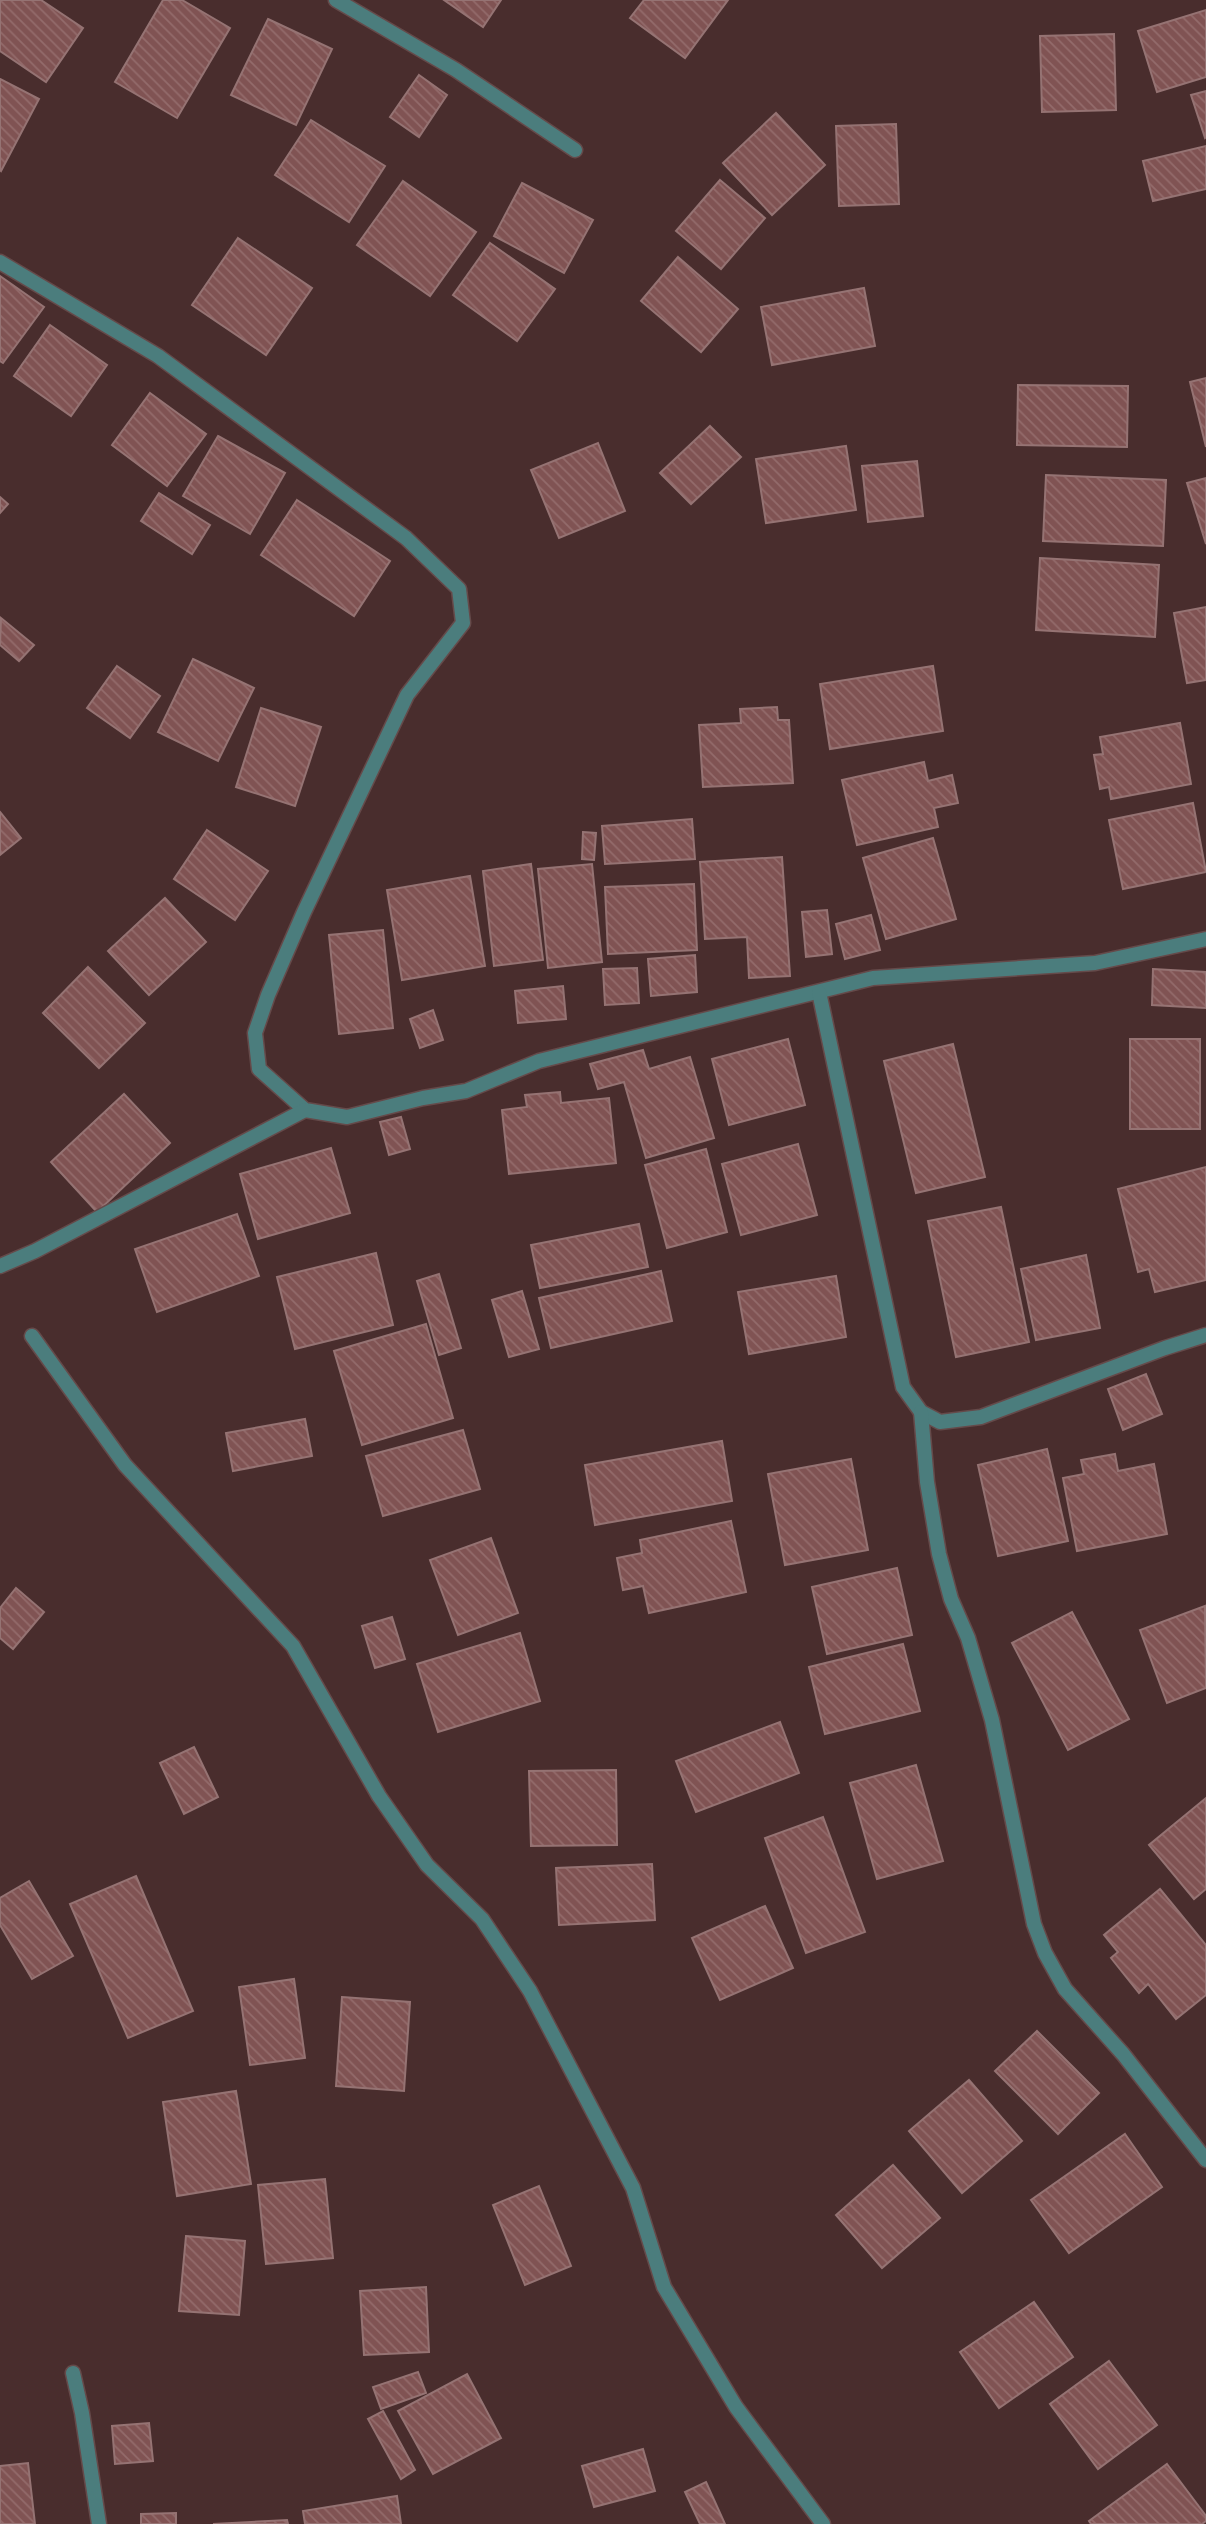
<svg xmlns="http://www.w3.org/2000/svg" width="1206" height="2524" font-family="'Alegreya Sans',sans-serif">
<defs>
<pattern id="building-back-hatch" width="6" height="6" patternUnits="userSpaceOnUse" patternTransform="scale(1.75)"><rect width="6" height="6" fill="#805353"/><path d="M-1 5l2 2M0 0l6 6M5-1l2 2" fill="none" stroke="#936b6b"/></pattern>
</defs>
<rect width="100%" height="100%" fill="#492d2d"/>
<g fill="url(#building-back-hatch)" stroke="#957373" stroke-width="2">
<polygon points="0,0 41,0 83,28 46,82 0,51"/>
<polygon points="163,0 182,0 230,28 177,118 115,82"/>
<polygon points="444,0 501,0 483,27"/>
<polygon points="644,0 728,0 685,58 630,18"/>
<polygon points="1206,10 1206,77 1157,92 1138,31"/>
<polygon points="268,19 332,49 296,125 231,95"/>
<polygon points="1114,34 1116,110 1042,112 1040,36"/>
<polygon points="419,75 447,95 419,137 390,117"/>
<polygon points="0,79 39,99 1,171 0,170"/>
<polygon points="1206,91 1206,137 1205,138 1191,95"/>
<polygon points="776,113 825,165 772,215 723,163"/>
<polygon points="311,120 385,166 349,222 275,175"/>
<polygon points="896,124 899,204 839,206 836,126"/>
<polygon points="1206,146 1206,189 1153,201 1143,161"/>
<polygon points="720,180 765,218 721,269 676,231"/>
<polygon points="403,181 476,232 430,296 357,245"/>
<polygon points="522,183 593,220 564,273 494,236"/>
<polygon points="238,238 312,288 266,355 192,305"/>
<polygon points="490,243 555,289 517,341 453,295"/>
<polygon points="678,257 738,309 701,352 641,301"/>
<polygon points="0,276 44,307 3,363 0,361"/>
<polygon points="864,288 875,346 772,365 761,307"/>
<polygon points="50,325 107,365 71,416 14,376"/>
<polygon points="1206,378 1206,447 1190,382"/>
<polygon points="1018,385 1128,386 1127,447 1017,445"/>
<polygon points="150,393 206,434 167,486 112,445"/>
<polygon points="710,426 741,457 691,504 660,473"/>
<polygon points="218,436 285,473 250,534 183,496"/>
<polygon points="598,443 625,511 559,538 531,470"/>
<polygon points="846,446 856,510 766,523 756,459"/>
<polygon points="917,461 923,516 868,522 862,466"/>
<polygon points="1046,475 1166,480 1163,546 1043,541"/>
<polygon points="1206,478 1206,544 1187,483"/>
<polygon points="159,493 210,525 192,554 141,521"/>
<polygon points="0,497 8,504 0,513"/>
<polygon points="297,500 390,561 354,616 261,555"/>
<polygon points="1040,558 1159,565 1155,637 1036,630"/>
<polygon points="1206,607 1206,680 1187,683 1174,613"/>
<polygon points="1,618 34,645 19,661 0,645"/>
<polygon points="193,659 254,688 218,761 158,732"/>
<polygon points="117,666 160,696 130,738 87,708"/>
<polygon points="933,666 943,731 830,749 820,684"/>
<polygon points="777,707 778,720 789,720 793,783 703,787 699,725 741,723 740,709"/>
<polygon points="261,708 321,727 295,806 236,787"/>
<polygon points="1180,723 1191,784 1111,799 1109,787 1100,789 1094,755 1103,754 1100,737"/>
<polygon points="924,762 928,781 952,775 958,803 934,808 938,827 857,845 842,780"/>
<polygon points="1193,803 1206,872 1123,889 1109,820"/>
<polygon points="0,812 21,838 0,855"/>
<polygon points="692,819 695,859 605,864 602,826"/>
<polygon points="207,830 268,871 235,920 174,879"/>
<polygon points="583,832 596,833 594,860 582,859"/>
<polygon points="933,838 956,919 886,939 863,858"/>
<polygon points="782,857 790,976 749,978 747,937 705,939 700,862"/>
<polygon points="531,864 543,960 494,966 483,871"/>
<polygon points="592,864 602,962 548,968 538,869"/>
<polygon points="470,876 485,966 402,980 387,890"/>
<polygon points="694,884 697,950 608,954 605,887"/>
<polygon points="165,898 206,942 149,995 108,951"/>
<polygon points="827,910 832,954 806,957 802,912"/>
<polygon points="871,915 880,950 845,959 836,924"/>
<polygon points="383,930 393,1028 339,1034 329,935"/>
<polygon points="695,955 697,992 651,996 648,959"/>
<polygon points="88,967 145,1023 99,1068 43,1013"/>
<polygon points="637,968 639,1003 605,1005 603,969"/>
<polygon points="1153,969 1206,972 1206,1008 1152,1005"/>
<polygon points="563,986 566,1019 518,1023 515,991"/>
<polygon points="433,1010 443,1040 420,1048 410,1019"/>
<polygon points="788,1039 805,1105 729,1125 712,1059"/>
<rect x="1130" y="1039" width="70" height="90"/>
<polygon points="953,1044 985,1177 916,1193 884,1061"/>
<polygon points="643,1050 649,1069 690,1057 714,1138 646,1158 624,1082 598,1089 590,1064"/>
<polygon points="560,1092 561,1103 609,1098 616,1163 509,1174 502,1110 527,1107 525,1095"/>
<polygon points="124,1094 170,1143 97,1212 51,1162"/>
<polygon points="401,1117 410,1149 389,1155 380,1122"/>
<polygon points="798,1144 817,1215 741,1235 722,1164"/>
<polygon points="331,1148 350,1213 258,1239 240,1174"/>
<polygon points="706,1149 727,1232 667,1248 645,1165"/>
<polygon points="1206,1167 1206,1280 1155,1292 1149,1269 1138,1272 1118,1189"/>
<polygon points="1001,1207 1029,1342 956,1357 928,1221"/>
<polygon points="237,1214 259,1276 157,1312 135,1249"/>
<polygon points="639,1224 648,1267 540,1288 531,1245"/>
<polygon points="376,1253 393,1325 295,1349 277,1277"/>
<polygon points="1086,1255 1100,1328 1036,1340 1021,1269"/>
<polygon points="661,1271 672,1321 551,1348 539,1298"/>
<polygon points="439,1274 461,1348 439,1355 417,1281"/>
<polygon points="836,1276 846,1337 749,1354 738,1292"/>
<polygon points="522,1291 539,1349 509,1357 492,1300"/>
<polygon points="426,1324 453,1418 362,1445 334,1351"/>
<polygon points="1146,1374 1162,1414 1123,1430 1108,1389"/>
<polygon points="305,1419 312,1456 233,1471 226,1433"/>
<polygon points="463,1430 480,1489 383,1516 366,1456"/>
<polygon points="722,1441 732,1501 595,1525 585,1465"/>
<polygon points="1047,1449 1068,1541 998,1556 978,1465"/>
<polygon points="1115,1454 1118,1471 1154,1464 1167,1534 1077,1551 1063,1478 1084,1474 1081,1460"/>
<polygon points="851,1459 868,1550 785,1565 768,1474"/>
<polygon points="731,1521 746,1592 649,1613 643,1586 623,1590 617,1558 642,1553 640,1540"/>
<polygon points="491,1538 518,1613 458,1635 430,1560"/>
<polygon points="897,1568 912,1635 827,1654 812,1587"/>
<polygon points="16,1588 44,1612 13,1649 0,1638 0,1608"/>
<polygon points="1205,1606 1206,1688 1167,1703 1140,1630"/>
<polygon points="1072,1612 1129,1719 1068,1750 1012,1643"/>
<polygon points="392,1617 405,1659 375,1668 362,1626"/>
<polygon points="520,1633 540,1701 438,1732 417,1664"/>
<polygon points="903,1644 920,1711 825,1734 809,1667"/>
<polygon points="780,1722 799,1773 696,1812 676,1761"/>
<polygon points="194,1747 218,1797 184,1814 160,1763"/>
<polygon points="916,1765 943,1861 877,1879 850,1783"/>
<polygon points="616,1770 617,1845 531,1846 529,1771"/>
<polygon points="1206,1798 1206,1889 1194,1899 1149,1845"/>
<polygon points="823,1817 865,1932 806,1953 765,1838"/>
<polygon points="652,1864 655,1920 559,1925 556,1868"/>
<polygon points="136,1876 193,2011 128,2038 70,1904"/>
<polygon points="29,1881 73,1956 32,1979 0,1925 0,1898"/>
<polygon points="1160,1889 1206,1945 1206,1995 1176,2019 1148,1984 1139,1993 1111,1958 1118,1952 1104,1935"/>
<polygon points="765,1906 793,1968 720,2000 692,1938"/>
<polygon points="294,1979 305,2058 250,2065 239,1987"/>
<polygon points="342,1997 410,2002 404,2091 336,2086"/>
<polygon points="1037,2031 1099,2093 1058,2134 995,2071"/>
<polygon points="969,2080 1022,2141 962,2193 909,2131"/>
<polygon points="236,2091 251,2184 177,2196 163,2102"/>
<polygon points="1125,2134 1162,2187 1069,2253 1031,2200"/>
<polygon points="893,2165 940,2218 882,2268 836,2215"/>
<polygon points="325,2179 333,2258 266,2264 258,2185"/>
<polygon points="539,2186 571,2266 525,2285 493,2205"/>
<polygon points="186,2236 245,2241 239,2315 179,2311"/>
<polygon points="426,2287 429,2352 364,2355 360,2291"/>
<polygon points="1034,2302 1073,2357 999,2408 960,2352"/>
<polygon points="1109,2361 1157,2425 1098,2469 1050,2404"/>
<polygon points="418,2372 426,2393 381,2409 373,2387"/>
<polygon points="467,2374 501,2438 433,2474 398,2411"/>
<polygon points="383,2411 415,2470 401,2479 368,2419"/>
<polygon points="149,2423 153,2461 115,2464 112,2426"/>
<polygon points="643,2449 655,2491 594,2507 582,2466"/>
<polygon points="28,2463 35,2524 0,2524 0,2466"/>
<polygon points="1167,2464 1206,2516 1206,2521 1202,2524 1091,2524 1089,2521"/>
<polygon points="706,2482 725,2524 700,2524 685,2492"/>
<polygon points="397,2496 401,2524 305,2524 303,2511"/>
<polygon points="176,2513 176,2524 141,2524 141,2514"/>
<polygon points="287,2520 288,2524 213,2524"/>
</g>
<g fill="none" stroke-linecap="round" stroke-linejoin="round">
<g stroke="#654a4a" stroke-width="17">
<g id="street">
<polyline points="336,0 456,70 575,150"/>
<polyline points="0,262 158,356 406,538 459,589 463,623 407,695 304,912 268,995 255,1033 259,1069 305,1110 347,1117 423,1098 466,1091 539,1061 873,978 1095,963 1206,939"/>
<polyline points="819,992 903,1387 921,1412 940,1422 981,1417 1165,1348 1206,1335"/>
<polyline points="0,1266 35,1251 305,1110"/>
<polyline points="32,1336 125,1465 293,1646 379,1796 427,1865 482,1919 530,1991 633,2188 664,2287 736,2407 823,2524"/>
<polyline points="921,1412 927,1482 939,1554 951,1599 968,1638 992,1720 1034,1924 1045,1953 1065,1989 1123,2054 1206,2160"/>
<polyline points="73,2373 82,2413 99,2524"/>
</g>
</g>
<use href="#street" stroke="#4b7d7d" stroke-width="14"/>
</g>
</svg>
